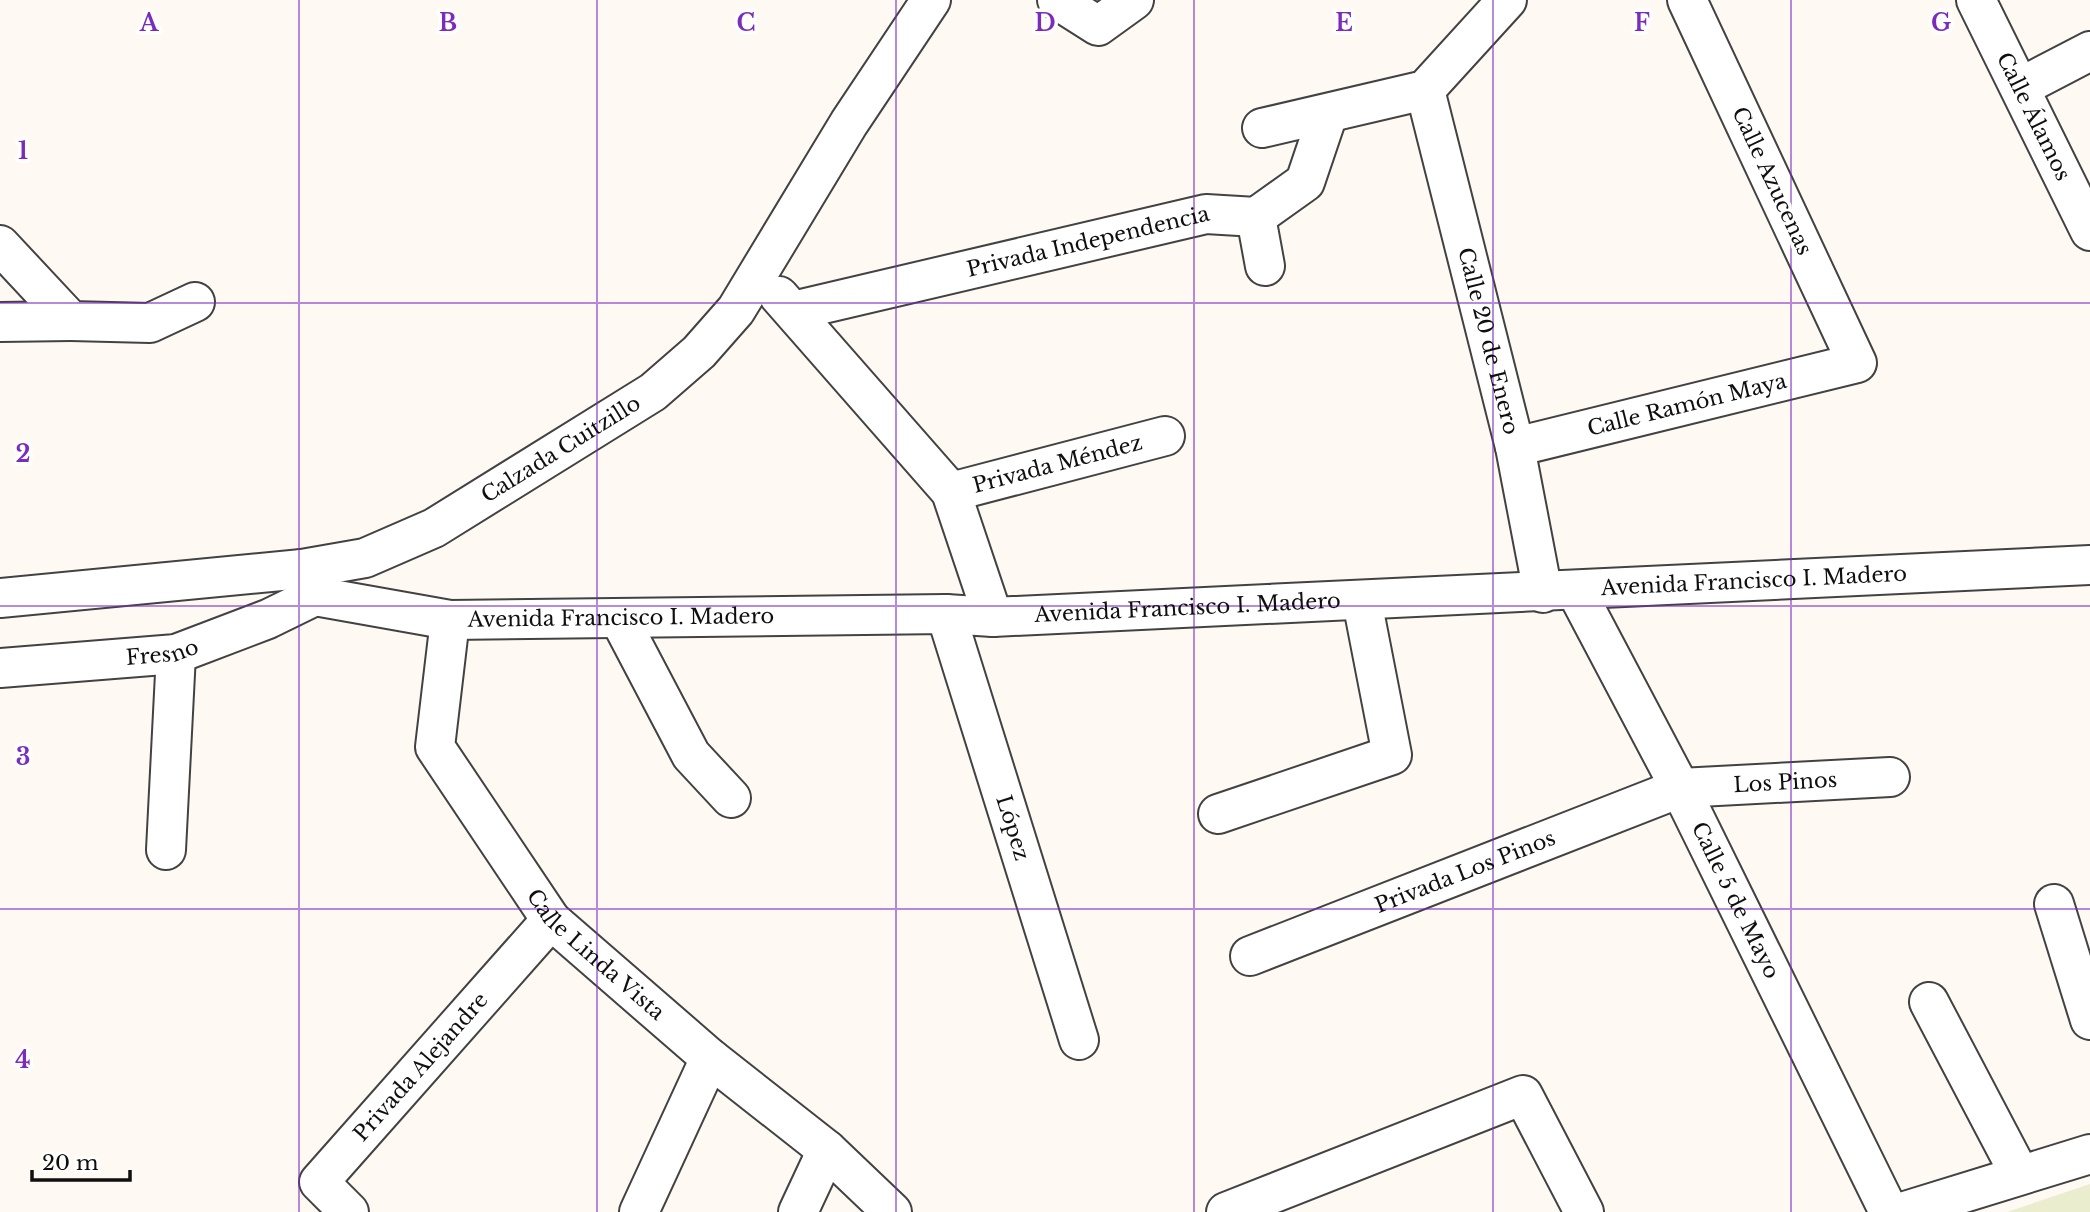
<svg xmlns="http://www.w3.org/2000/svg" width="2090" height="1212" font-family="'Libre Baskerville',serif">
<rect width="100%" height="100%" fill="#fef9f2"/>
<polygon fill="#eaeecf" points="2090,1184 2090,1212 2007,1212"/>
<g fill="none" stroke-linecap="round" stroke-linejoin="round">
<g stroke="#424242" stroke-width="42">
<g id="minor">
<polyline points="1057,0 1098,26 1134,0"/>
<path id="s1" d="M1976,0L2090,231"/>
<polyline points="2021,87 2090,51"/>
<path id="s2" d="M1425,90L1515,447L1543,593"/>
<polyline points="1262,128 1425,90 1507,0"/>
<polyline points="1256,217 1265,266"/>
<polyline points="0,245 71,321 150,323 195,302"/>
<polyline points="779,296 951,492 993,617"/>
<path id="s3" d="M793,311L1206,214L1256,217L1305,182L1328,114"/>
<polyline points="0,322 71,321"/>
<path id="s4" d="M1515,447L1857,363L1687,0"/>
<path id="s5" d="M951,492L1165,436"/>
<path id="s6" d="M302,569L315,596L450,620L946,614L993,617L2090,565"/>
<path id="s7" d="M1576,591L1680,788L1889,1212"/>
<path id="s8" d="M0,598L302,569L365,558L434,528L653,392L699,352L736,310L849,123L931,0"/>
<path id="s9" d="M946,614L1079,1040"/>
<polyline points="619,618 691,755 731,798"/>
<path id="s10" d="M450,620L435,747L551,920L710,1058L827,1150L892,1212"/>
<path id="s11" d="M0,668L176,654L268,619L315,596"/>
<polyline points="1218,814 1392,755 1362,601"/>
<polyline points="166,850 176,654"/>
<polyline points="2054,904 2090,1020"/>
<path id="s12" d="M1250,956L1680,788L1890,777"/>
<polyline points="1929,1002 2020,1175"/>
<path id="s13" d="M349,1212L319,1182L551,920"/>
<polyline points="639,1212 710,1058"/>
<polyline points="798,1212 827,1150"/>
<polyline points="1226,1212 1523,1095 1584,1212"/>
<polyline points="1902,1212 2090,1154"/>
</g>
</g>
<use href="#minor" stroke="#fff" stroke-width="38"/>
</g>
<path fill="none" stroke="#7b2cbf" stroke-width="2" stroke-opacity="0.55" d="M299,0V1212M597,0V1212M896,0V1212M1194,0V1212M1493,0V1212M1791,0V1212M0,303H2090M0,606H2090M0,909H2090"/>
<g text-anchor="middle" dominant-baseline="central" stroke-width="7" stroke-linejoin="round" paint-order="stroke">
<g font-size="21" fill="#0f0f0f" stroke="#fff">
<text stroke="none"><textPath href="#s1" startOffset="130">Calle Álamos</textPath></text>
<text transform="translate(1772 181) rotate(65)">Calle Azucenas</text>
<text stroke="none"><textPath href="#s3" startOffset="303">Privada Independencia</textPath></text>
<text stroke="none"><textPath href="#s2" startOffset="259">Calle 20 de Enero</textPath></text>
<text stroke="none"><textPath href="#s4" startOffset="177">Calle Ramón Maya</textPath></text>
<text stroke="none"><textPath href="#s8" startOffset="592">Calzada Cuitzillo</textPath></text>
<text stroke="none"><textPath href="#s5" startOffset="110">Privada Méndez</textPath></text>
<text stroke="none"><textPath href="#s6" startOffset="1472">Avenida Francisco I. Madero</textPath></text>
<text stroke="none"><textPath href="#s6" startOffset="905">Avenida Francisco I. Madero</textPath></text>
<text stroke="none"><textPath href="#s6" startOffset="338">Avenida Francisco I. Madero</textPath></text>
<text stroke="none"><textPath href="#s11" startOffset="163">Fresno</textPath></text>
<text stroke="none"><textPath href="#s12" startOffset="567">Los Pinos</textPath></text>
<text stroke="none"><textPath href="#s9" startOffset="224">López</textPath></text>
<text stroke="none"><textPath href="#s12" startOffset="231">Privada Los Pinos</textPath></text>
<text stroke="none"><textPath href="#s7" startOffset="348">Calle 5 de Mayo</textPath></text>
<text stroke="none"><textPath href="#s10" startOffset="392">Calle Linda Vista</textPath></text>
<text stroke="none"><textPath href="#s13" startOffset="196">Privada Alejandre</textPath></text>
</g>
</g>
<g font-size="23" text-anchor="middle" font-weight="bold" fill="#7b2cbf" stroke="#fff" stroke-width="7" stroke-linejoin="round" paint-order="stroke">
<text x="149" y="31">A</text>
<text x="448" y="31">B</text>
<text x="746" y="31">C</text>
<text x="1045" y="31">D</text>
<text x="1344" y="31">E</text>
<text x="1642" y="31">F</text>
<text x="1941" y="31">G</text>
<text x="23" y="159">1</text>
<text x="23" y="462">2</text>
<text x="23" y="765">3</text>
<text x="23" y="1068">4</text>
</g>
<path d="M32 1170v10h98v-10" fill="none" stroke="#0f0f0f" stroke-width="3.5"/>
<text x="42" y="1170" font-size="21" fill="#0f0f0f" stroke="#ffffff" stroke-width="5" paint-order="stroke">20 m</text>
</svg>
